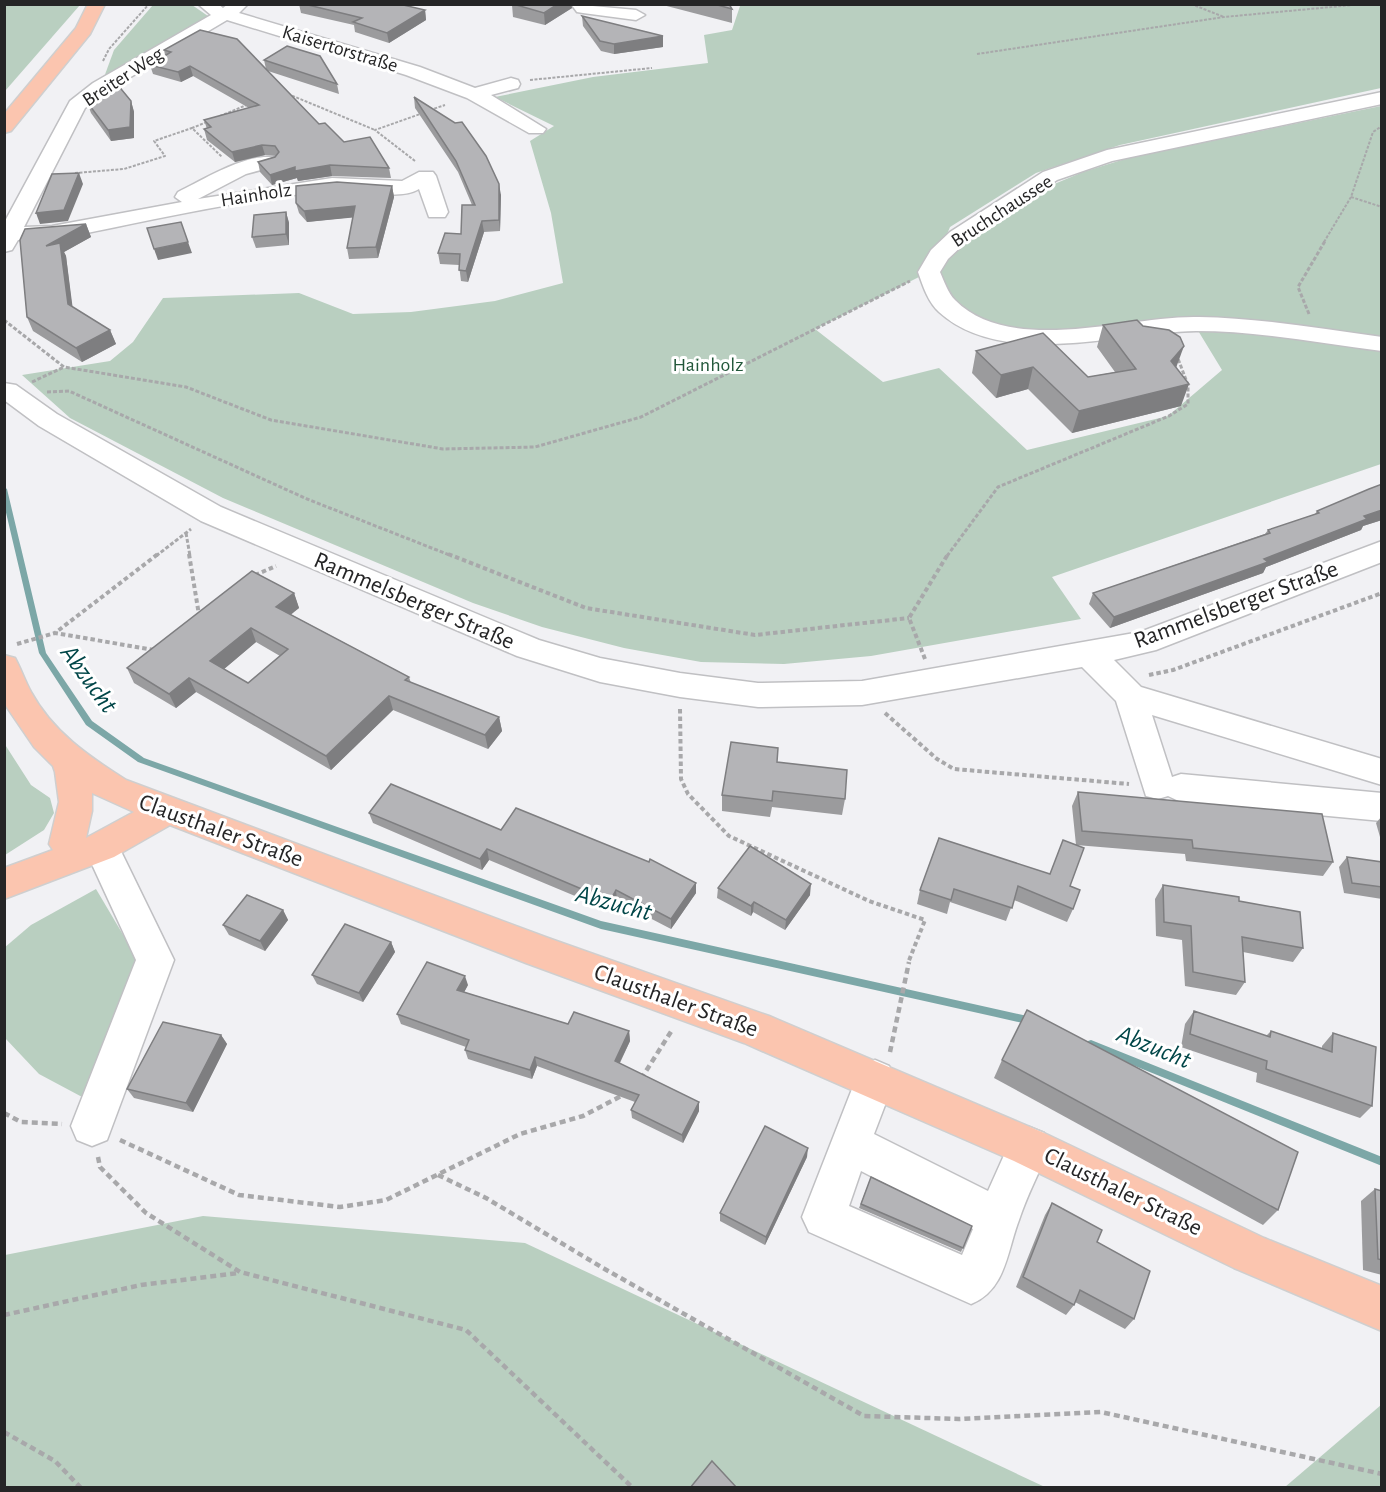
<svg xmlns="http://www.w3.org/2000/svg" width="1386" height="1492" font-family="'Alegreya Sans',sans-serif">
<rect width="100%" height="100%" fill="#f1f1f4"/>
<g fill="#b9cfc0" fill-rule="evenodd">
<polygon points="5,4 80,5 5,91 4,5"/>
<path d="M748,4L1381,5V88L1120,145L1036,173L950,227L939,254L966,243L1052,185L1083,172L1128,158L1381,106V464L1052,577L1081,619L871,656L784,664L701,662L624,648L542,627L473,603L223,498L70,418L22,375L110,361L133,342L163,298L299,293L353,314L411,312L495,301L563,283L551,213L530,141L554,126L495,97L593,77L708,63L704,35L732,30L740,6ZM929,272L967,321L1067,337L1194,324L1222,370L1168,416L1027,450L939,368L883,382L815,329Z"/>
<polygon points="153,5 192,5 208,16 103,80 114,50"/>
<polygon points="4,743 31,785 50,798 54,813 44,830 5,855"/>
<polygon points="96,889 138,960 84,1098 39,1074 5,1038 4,948 31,925"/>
<polygon points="203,1216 525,1243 1045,1487 5,1488 5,1255"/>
<polygon points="1381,1405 1381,1487 1285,1487"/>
</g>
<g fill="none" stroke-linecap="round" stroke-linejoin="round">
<g fill="#7ca7a7" fill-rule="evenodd">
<polygon points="4,487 7,489 46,653 92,721 144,758 601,921 1032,1017 1035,1018 1036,1021 1035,1024 1032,1025 601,929 138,762 86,725 39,653 4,504"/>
<polygon points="1091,1040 1382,1157 1382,1166 1088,1047 1087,1044 1088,1041"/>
</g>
<g stroke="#c0c0c3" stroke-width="3">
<g id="minor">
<path d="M198,4H218L223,8L228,4H248L239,13L420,67L475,88L511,78L518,80L520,84L518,88L491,95L546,129L543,133H529L467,98L406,75L227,20L107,91L85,108L24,227L52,226L182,202L175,197L178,192C203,180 249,151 276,158L279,162L276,166L246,174L198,199L332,178L402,181L419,172H433L436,176L448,212L445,217H429L419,189C397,202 355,188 329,191C236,200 144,222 52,240H18L12,250L4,252V223L70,101L93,83L211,15Z"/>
<polygon points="571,4 636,10 645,15 636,20 583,13 577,12"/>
<path d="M1382,92V104L1112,161L1057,180L966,242L948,259L940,272C944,281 948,293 955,300C1011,357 1129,315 1199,317C1261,318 1321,329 1382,337V351C1320,343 1258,331 1196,331C1119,332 1003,370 939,312C928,302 923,286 918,272L931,250L950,232L1043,172L1107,150Z"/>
<polygon points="4,383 16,385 57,414 221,507 539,640 600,658 680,673 758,683 862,681 1140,632 1382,541 1382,562 1156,650 1114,660 1141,687 1382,759 1382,785 1152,715 1172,777 1181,774 1382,793 1382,821 1181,802 1168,796 1158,799 1146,796 1116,701 1082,667 862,705 758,707 680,697 600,682 517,656 201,521 39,426 4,400"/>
<polygon points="102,832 114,837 174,960 107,1140 92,1146 77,1140 71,1126 136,960 84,847 90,837"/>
<path d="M875,1060L889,1066L895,1079L874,1134L988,1191L1014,1133L1029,1127L1044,1133L1050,1147C1040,1171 1027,1195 1019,1220C1007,1251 1006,1290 971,1304L809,1232L802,1217L861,1066ZM861,1171L973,1229L962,1255L849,1206Z"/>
</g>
</g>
<g stroke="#cfcfcf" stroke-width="3">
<g id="major">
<polygon points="88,4 105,4 90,34 11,131 4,133 4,114 76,28"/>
<path d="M4,655L15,658C21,669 25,681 31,692C53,732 88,756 126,780L548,938L769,1016L1044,1133L1264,1238L1382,1286V1331L1234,1268L1014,1161L744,1043L526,963L170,825L114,857L4,899V868L53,850L49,844L59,802L55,772L53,766L34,747L4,703ZM92,793L134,812L86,838L92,811Z"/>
</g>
</g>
<g stroke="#a8a8aa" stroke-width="2" stroke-dasharray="3 1.5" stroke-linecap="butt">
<polyline points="1191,4 1224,17"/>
<polyline points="977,54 1224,17 1363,4"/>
<polyline points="103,61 109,49 149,4"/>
<polyline points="530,80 652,68"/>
<polyline points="288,94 375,130"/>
<polyline points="430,110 445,105"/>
<polyline points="220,116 249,104"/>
<polyline points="207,122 192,128 222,157"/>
<polyline points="415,161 375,130 423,113"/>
<polyline points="75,173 124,169 165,156 154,141 192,128"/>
<polyline points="1351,197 1382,207"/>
<polyline points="1324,242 1351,197 1373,132 1382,126"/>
</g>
<g stroke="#a8a8aa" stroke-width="3" stroke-dasharray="4 2" stroke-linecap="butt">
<polyline points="1309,314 1298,287 1325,241"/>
<polyline points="4,320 64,367 186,387 271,420 443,449 535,447 641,417 910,281"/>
<polyline points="32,382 64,367"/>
<polyline points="47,392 69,391 307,499 452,556"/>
<polyline points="186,533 190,556"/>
<polyline points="156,556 191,529"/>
<polyline points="947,556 998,487 1169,416 1188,404 1188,385 1177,356"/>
</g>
<g stroke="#a8a8aa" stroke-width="4" stroke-dasharray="4.5 3" stroke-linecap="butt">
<polyline points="189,554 199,615"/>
<polyline points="448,554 586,608 755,635 909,618"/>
<polyline points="255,575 276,566"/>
<polyline points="17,644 55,633"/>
<polyline points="154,650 55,633 158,554"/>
<polyline points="925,659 909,618 948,554"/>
<polyline points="1149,675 1173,670 1382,593"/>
<polyline points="680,709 681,779 688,794 729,836 869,901 925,920 908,963"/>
<polyline points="885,713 937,759 954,769 1129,784"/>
</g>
<g stroke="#a8a8aa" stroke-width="4.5" stroke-dasharray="6 4" stroke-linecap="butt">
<polyline points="890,1052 909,962"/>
<polyline points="641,1079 672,1030"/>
<polyline points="4,1113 21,1122 62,1124"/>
<polyline points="120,1140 239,1195 340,1207 386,1200 520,1134 583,1116 625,1094"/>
<polyline points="98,1157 100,1167 146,1213 240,1272 466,1330 633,1488"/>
<polyline points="438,1175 486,1198 603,1268 864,1416 959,1419 1101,1412 1382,1474"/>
<polyline points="4,1315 141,1285 239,1273"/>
<polyline points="4,1432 55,1461 81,1488"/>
</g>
<use href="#minor" fill="#fff" fill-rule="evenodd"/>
<use href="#major" fill="#fbc5af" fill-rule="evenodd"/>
</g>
<g fill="#9b9b9d" fill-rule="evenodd">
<polygon points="299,4 399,4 425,10 426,20 389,43 355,32 354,25 301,13"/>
<polygon points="510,4 571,4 572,8 545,25 513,17 512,5"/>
<polygon points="659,4 729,4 732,9 732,23"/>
<polygon points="582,16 663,36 663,47 614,54 601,51 583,26"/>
<polygon points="164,50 266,69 264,60 337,84 339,94 268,71 319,124 344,142 389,168 391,178 332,176 298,181 297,178 272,185 260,172 258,162 276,156 265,155 235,162 207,140 204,129 207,129 204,120 249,108 193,76 181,82 153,74 150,65 165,55"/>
<polygon points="414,97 501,195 500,231 484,232 468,282 461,281 459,265 440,264 438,253 461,234 472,205 458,172 415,108"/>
<polygon points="131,101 134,112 134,138 111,141 91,113 87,102"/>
<polygon points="392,186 394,197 378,258 349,259 347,248 353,217 307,222 299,213 296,203"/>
<polygon points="286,212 289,223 289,245 256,248 252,237"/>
<polygon points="86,224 91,237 64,252 66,256 72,307 110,330 116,344 82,362 33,331 27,317 20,240"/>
<polygon points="1103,325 1176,368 1181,406 1072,433 1028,389 996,398 972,373 976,351 1088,377 1115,372 1097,347"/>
<polygon points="1382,484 1382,520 1363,526 1361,530 1266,567 1263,573 1110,628 1089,604 1093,593 1265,534 1268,530 1315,514 1317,511"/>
<path d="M294,593L299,608L290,614L409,677L411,683L499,717L502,731L488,749L393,710L331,770L196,692L176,708L134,683L127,668ZM256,642L280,656L248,683L224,669Z"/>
<polygon points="777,762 845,799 842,815 772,807 770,817 722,811 722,795"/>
<polygon points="1078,792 1333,862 1323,876 1186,861 1185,854 1076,845 1072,806"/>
<polygon points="369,813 501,830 696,893 671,929 617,901 611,911 489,860 482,870 373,823"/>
<polygon points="1382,816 1382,844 1376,823"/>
<polygon points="939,838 1070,886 1073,909 1067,922 1014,900 1006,921 950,902 947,914 917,904 920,890"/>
<polygon points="1347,857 1382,862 1382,899 1344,893 1339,867"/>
<polygon points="1163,885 1239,901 1303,948 1293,962 1243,952 1245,982 1236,995 1185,986 1182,940 1156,936 1155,899"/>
<polygon points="718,888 810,895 785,930 753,912 751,916 717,898"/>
<polygon points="283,910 288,920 265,951 229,935 223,925"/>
<polygon points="391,942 395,952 363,1002 317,984 312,975"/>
<polygon points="468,985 464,992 568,1024 629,1031 630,1041 620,1063 699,1111 683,1143 632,1118 631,1110 635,1102 537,1066 532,1079 468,1059 465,1050 466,1047 401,1024 397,1014"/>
<polygon points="1194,1011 1266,1036 1271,1031 1322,1049 1322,1046 1333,1033 1372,1106 1360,1118 1256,1082 1257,1073 1181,1047 1185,1024"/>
<polygon points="221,1035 227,1044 193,1112 134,1098 127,1089"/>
<polygon points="1002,1060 1278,1210 1263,1225 994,1078"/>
<polygon points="807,1157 765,1245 720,1221 720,1213"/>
<polygon points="871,1177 972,1226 961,1252 859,1208"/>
<polygon points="1375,1189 1382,1191 1382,1275 1363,1270 1361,1201"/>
<polygon points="1052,1203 1097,1242 1134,1319 1125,1329 1075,1302 1074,1305 1066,1315 1016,1287 1045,1215"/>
</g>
<g fill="#7e7e80">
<polygon points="558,4 571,4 572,8 545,25 544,13"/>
<polygon points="425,10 426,20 389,43 387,33"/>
<polygon points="663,36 663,47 614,54 614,44"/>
<polygon points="190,66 193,76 181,82 178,72"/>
<polygon points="131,101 134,112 134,138 111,141 108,130"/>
<polygon points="262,145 265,155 235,162 232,152"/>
<polygon points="330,165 332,176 298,181 297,178 272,185 270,175 295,167"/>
<polygon points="79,173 83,184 68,221 40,224 36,213"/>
<polygon points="499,184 501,195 500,231 499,220"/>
<polygon points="392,186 394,197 378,258 376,247"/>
<polygon points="355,206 358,217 307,222 304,211"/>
<polygon points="286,212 289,223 289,245 286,234"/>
<polygon points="482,221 484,232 468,282 466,271"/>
<polygon points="86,224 91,237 64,252 66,256 74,318 46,246"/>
<polygon points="188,242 192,253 158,260 154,249"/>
<polygon points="110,330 116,344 82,362 76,348"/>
<polygon points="1184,346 1176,368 1171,361"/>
<polygon points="1033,367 1028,389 996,398 1001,375"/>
<polygon points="1189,384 1181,406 1072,433 1079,411"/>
<polygon points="1382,510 1382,520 1363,526 1361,530 1266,567 1263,573 1110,628 1114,617 1364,516"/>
<polygon points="294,593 299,608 282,622 276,607"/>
<polygon points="251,628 256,642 217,675 210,661"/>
<polygon points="189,678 196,692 176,708 169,694"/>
<polygon points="389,696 393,710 331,770 326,756"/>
<polygon points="499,717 502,731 488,749 485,735"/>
<polygon points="487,849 489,860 482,870 480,859"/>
<polygon points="696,883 696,893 671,929 671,919"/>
<polygon points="811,884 810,895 785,930 786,920"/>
<polygon points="616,890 617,901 611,911 610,901"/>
<polygon points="754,902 753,912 751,916 751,906"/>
<polygon points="283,910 288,920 265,951 260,941"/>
<polygon points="391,942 395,952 363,1002 359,993"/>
<polygon points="465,976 468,985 460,1000 457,990"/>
<polygon points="629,1031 630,1041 616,1070 615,1061"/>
<polygon points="221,1035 227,1044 193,1112 186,1103"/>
<polygon points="535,1057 537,1066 532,1079 530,1070"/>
<polygon points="699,1102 699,1111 683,1143 682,1135"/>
<polygon points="808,1148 807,1157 765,1245 766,1237"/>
</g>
<g fill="#b4b4b7" stroke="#7e7e80" stroke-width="1.5" fill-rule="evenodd">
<polygon points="304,4 399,4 425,10 387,33 353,22 362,18"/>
<polygon points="513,4 558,4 544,13"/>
<polygon points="714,4 729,4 732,9"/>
<polygon points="582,16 663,36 614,44 600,41"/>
<polygon points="200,30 237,39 319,124 325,123 344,142 370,137 389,168 330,165 295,171 295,167 270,175 258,162 275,157 279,152 275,146 262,145 232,152 204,129 211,127 204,120 259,105 190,66 178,72 150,65 171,52 164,50"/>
<polygon points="287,46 320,56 337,84 264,60"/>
<polygon points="117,84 131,101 130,127 108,130 87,102"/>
<polygon points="414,97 455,123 462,122 486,156 499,184 499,220 482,221 466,271 459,270 460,254 438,253 445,233 461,234 462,205 475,205 456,161"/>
<polygon points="79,173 64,210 36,213 52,174"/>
<polygon points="337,182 392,186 376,247 347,248 355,206 304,211 296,203 296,186"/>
<polygon points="286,212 286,234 252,237 254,215"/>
<polygon points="181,222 188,242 154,249 147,228"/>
<polygon points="86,224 46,246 60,243 68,304 110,330 76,348 27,317 20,240 25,229"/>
<polygon points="1137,320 1143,326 1169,330 1180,337 1184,346 1171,361 1189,384 1079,411 1033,367 1001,375 976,351 1043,333 1088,377 1136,369 1103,325"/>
<polygon points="1382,484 1382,510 1364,516 1367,519 1264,559 1268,562 1114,617 1093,593 1270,533 1268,530 1319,513 1317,511 1369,489"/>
<path d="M252,571L294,593L276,607L409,677L405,680L499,717L485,735L389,696L326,756L189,678L169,694L127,668ZM251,628L288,649L248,683L210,661Z"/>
<polygon points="731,742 778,748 777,762 847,770 845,799 773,791 772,801 722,795"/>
<polygon points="391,784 501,830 516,808 649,862 650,859 696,883 671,919 616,890 610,901 487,849 480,859 369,813"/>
<polygon points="1078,792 1322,814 1333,862 1193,848 1192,840 1082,831"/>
<polygon points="939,838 1050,874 1063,840 1084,848 1070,886 1080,890 1073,909 1018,886 1012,908 954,889 951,900 920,890"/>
<polygon points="750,846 811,884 786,920 754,902 751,906 718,888"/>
<polygon points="1347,857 1382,862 1382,887 1352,883"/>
<polygon points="1163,885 1239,897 1239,901 1300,912 1303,948 1242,937 1245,982 1193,972 1191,926 1164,922"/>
<polygon points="247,895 283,910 260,941 223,925"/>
<polygon points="345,924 391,942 359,993 312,975"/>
<polygon points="427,962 465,976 457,990 568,1024 574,1012 629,1031 615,1061 699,1102 682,1135 631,1110 639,1095 535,1057 530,1070 465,1050 469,1040 397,1014"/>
<polygon points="1027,1010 1298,1152 1278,1210 1002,1060"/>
<polygon points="1194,1011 1270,1037 1271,1031 1332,1052 1333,1033 1376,1047 1372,1106 1266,1069 1267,1061 1190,1034"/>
<polygon points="163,1022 221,1035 186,1103 127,1089"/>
<polygon points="765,1126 808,1148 766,1237 720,1213"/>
<polygon points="871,1177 972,1226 963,1248 861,1204"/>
<polygon points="1375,1189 1382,1191 1382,1260 1378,1259"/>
<polygon points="1052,1203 1102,1230 1097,1242 1150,1271 1134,1319 1080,1290 1074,1305 1023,1277"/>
<polygon points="712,1461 737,1488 690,1488"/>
</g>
<g text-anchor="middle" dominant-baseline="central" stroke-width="6" stroke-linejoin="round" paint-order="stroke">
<g font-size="20" fill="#252526" stroke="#fff">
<text transform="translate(340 49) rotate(17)">Kaisertorstraße</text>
<text transform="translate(123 77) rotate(-33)">Breiter Weg</text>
<text transform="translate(256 195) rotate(-9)">Hainholz</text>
<text transform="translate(1002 211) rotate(-33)">Bruchchaussee</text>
</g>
<g font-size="20" fill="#22573a" stroke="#fff">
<text x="708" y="365">Hainholz</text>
</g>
<g font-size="24" fill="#252526" stroke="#fff">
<text transform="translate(414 601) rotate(23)">Rammelsberger Straße</text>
<text transform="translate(1236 605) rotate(-20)">Rammelsberger Straße</text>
<text transform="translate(221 831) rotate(20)">Clausthaler Straße</text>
<text transform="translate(676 1001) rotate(20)">Clausthaler Straße</text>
<text transform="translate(1123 1192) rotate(26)">Clausthaler Straße</text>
</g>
<g font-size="26" font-style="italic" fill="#014648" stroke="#fff">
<text transform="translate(89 679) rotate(54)">Abzucht</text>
<text transform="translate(614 903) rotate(15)">Abzucht</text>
<text transform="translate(1154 1047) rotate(22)">Abzucht</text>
</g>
</g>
<rect width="1386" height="1492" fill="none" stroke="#252526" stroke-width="12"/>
</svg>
